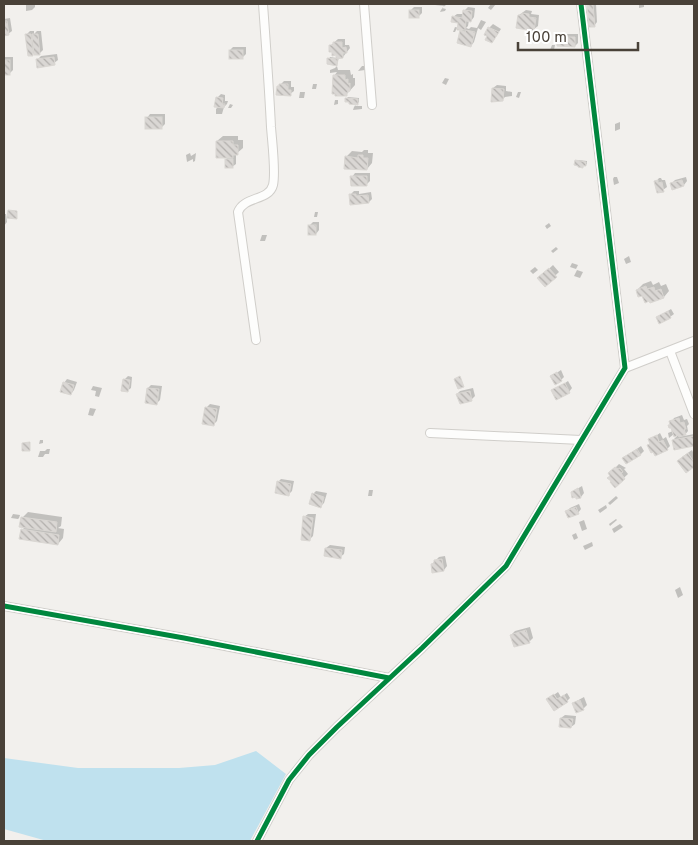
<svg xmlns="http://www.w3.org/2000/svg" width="698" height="845" font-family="Overpass,sans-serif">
<defs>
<pattern id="building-back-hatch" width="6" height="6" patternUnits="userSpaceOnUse" patternTransform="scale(1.25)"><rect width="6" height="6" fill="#dad7d4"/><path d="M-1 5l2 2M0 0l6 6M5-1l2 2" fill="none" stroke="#b3b0ad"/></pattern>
</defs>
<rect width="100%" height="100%" fill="#f2f0ed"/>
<polygon fill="#bfe1ee" points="256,751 286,774 250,841 47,841 4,829 4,758 78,768 179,768 215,765"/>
<g fill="#0003">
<polygon points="26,4 35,4 35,7 32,10 26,11"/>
<polygon points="435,4 446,4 446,5 442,8 446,9 445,11 440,12 441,10 444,6 435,5"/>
<polygon points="491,4 496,4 491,10 488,8"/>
<polygon points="588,4 596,4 597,22 594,26 590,26"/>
<polygon points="639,4 644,4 644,7 639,8"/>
<polygon points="414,7 422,7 422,13 418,17 410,11"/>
<polygon points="468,7 475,8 474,17 471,21 469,20 468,26 466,28 469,29 471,27 477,28 481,20 486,22 481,30 478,28 474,42 471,46 461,31 463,29 457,28 455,32 453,32 455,27 459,28 459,22 453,17 457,14 464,14 464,11"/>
<polygon points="526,10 532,11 531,14 539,15 538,26 534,29 519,15"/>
<polygon points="10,18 12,31 8,34 4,35 4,19"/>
<polygon points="493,24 501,29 492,42 489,28"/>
<polygon points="30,31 34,31 34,34 37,31 41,31 43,50 39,54 35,52 33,54 26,35"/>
<polygon points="562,34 578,34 578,43 575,46 558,37"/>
<polygon points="338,39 345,39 345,45 349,45 350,48 343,57 339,57 337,64 329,59 330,57 337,58 337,54 330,46"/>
<polygon points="552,45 555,45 554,50 550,50"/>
<polygon points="233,47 246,47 246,54 242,58 230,50"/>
<polygon points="57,54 58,60 54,63 37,60 41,56"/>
<polygon points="4,57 13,57 13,70 10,73 4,73"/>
<polygon points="337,66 338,70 350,70 351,75 353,74 353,78 355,78 355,85 346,95 334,76 337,72 330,73 330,70 335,68"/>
<polygon points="362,66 365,66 365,70 358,71"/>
<polygon points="445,78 449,79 446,85 442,83"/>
<polygon points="284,81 291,81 291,87 294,87 294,91 290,94 278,87"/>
<polygon points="313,84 317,84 316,89 312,89"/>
<polygon points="497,85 506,86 506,91 512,92 512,96 505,97 502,100 493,88"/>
<polygon points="300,92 305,92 304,98 299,98"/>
<polygon points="518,92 521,92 519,98 516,97"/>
<polygon points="221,94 225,95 225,101 228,101 227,104 224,107 222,114 216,114 216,109 219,106 217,98"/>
<polygon points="348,97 359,98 359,102 355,106 362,106 362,109 353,110 354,107 357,103 346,99"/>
<polygon points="335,100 338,100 338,104 334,105"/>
<polygon points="230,104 233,105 231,108 228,108"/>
<polygon points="150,114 165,114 165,124 161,128 147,118"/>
<polygon points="620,122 620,129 615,131 615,124"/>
<polygon points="223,136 238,136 238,140 243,140 243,148 236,154 236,164 232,167 226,159 228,157 217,141"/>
<polygon points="364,150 368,150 368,153 373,153 372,163 367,169 346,157 352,151 362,152"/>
<polygon points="190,153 191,156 196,153 195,161 193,162 193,159 187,162 186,155"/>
<polygon points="578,160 587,161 587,164 582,167 576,161"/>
<polygon points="355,173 370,173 370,181 367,184 352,177"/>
<polygon points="614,177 617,177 619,183 614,185 613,179"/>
<polygon points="686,177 687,181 684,185 673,188 672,183 675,180"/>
<polygon points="659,178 661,178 662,180 665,180 667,187 663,190 656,182"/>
<polygon points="354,191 359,191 359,194 371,192 372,199 369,202 350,195"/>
<polygon points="315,212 318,212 317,217 314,217"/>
<polygon points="4,214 6,214 7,222 4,226"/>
<polygon points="313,222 319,222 319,230 316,234 309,226"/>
<polygon points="549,223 551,226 547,229 545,226"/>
<polygon points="262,235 267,235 265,241 260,241"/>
<polygon points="556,247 558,249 553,253 551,251"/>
<polygon points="629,256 631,262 626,264 624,259"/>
<polygon points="572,263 578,265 576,269 570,267"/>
<polygon points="553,265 559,272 545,285 539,278"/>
<polygon points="535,267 538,270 533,274 530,271"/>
<polygon points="577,270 583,272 580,278 574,276"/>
<polygon points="651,281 653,285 659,282 661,286 666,284 669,291 664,297 651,302 637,290 643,284"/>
<polygon points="671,309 674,314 670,317 658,317"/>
<polygon points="561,370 564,377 561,380 552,376"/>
<polygon points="128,376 132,377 131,388 127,391 124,380"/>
<polygon points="67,379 77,382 74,390 71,394 64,383"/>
<polygon points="568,381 572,388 569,392 553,391"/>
<polygon points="151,385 162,386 160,400 157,403 148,388"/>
<polygon points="93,386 102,388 99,397 95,396 96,391 91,390"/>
<polygon points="473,388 475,396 471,400 457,394 460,391"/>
<polygon points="210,404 220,406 217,421 213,425 206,408"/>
<polygon points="90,408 96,409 93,416 88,415"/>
<polygon points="682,415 684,420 687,419 689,424 687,426 688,431 684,436 694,434 694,445 675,448 673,440 680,433 674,434 669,438 668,433 673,431 671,426 669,426 674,418"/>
<polygon points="660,433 663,439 666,437 670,446 667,449 648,445 651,443 650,440"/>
<polygon points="40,440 43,440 43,443 39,444"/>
<polygon points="641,446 644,451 641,454 624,458"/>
<polygon points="47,449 50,449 49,454 45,454 43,457 38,457 40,451 45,451"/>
<polygon points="692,450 694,454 694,465 686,471 682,457"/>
<polygon points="619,464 626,468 624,469 628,474 615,486 611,476 613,470"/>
<polygon points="281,479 294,481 292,491 289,494 278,482"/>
<polygon points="582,486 584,493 581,497 572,492"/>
<polygon points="369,490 373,490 372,496 368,496"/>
<polygon points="316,491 327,493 324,503 321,506 313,494"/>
<polygon points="616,496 618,498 610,505 608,503"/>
<polygon points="579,504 581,509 578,513 566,512 570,508"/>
<polygon points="606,505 607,508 600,513 598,510"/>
<polygon points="28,512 62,517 61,526 58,528 64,529 63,538 58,544 22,530 25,527 22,518"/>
<polygon points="13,514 20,515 19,518 18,519 11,518"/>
<polygon points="308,514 316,514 313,536 310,539 304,517"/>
<polygon points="616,519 617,520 610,526 609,524"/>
<polygon points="584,520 587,529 582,531 579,522"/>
<polygon points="620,524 623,527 614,533 612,529"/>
<polygon points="576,533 578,538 574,540 572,535"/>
<polygon points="592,542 593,546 585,550 583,546"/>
<polygon points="330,545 345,547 344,554 340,557 326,548"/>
<polygon points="445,556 447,566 444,570 432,564 439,557"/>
<polygon points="680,587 683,595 678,598 675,590"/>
<polygon points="530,627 533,638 530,641 515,646 511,635 515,631"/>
<polygon points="558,692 561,697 567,693 570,698 567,701 548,699"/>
<polygon points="584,697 587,705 583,709 573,703"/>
<polygon points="565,715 576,716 575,724 571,727 561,718"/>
</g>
<g fill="url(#building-back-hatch)" stroke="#dad7d3">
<polygon points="587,4 593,4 595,27 589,27"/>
<rect x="409" y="10" width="10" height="8"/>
<polygon points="463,10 472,11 471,22 466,21 465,30 457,30 458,23 451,22 452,16 462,18"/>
<polygon points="522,13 529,14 529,17 536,18 534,31 516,28 518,15 521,15"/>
<polygon points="4,21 7,21 9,35 4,36"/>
<polygon points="488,27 499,32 492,43 485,40 487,36 484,35"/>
<polygon points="460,30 465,32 466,30 475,32 471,47 457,43"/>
<polygon points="25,34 31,34 33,56 28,56"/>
<polygon points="32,34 38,34 40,55 34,55"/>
<polygon points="557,37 575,37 575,47 557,46"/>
<polygon points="333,42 342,42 342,48 346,47 347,53 343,53 343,58 336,59 336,55 332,56 332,52 329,52 329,45 333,45"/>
<rect x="229" y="50" width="14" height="9"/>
<polygon points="54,57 55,65 37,68 36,59"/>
<polygon points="327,58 338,59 337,66 327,64"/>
<rect x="4" y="60" width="6" height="15"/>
<polygon points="333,75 345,75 345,80 348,79 348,84 350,83 350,91 347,92 347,96 335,96 335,94 332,94"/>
<polygon points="279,84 288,84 288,90 291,90 291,96 276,95 277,86 279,86"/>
<polygon points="492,88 504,89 503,101 491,102"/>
<polygon points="216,97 223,98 222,104 225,104 224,108 214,107"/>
<polygon points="345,98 358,99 358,105 349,104 349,102 345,102"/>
<rect x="145" y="117" width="17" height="12"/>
<polygon points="216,141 233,141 233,145 238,145 238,155 233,155 233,158 216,158"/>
<polygon points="358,155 363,155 363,158 368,158 367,170 344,169 345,156 358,158"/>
<rect x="225" y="159" width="8" height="9"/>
<polygon points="575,160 586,162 586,166 583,166 583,168 578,167 578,166 574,165"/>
<polygon points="350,176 367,176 367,186 351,186"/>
<polygon points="658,180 658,183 662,182 664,192 657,193 654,181"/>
<polygon points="682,180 684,186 672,190 670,183"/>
<polygon points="349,194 356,194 356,196 368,195 369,203 350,205"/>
<polygon points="8,210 17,211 17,219 7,218"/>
<rect x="308" y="225" width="8" height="10"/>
<polygon points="549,268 557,277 545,287 537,278"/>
<polygon points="646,286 647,289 654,287 655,291 661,289 664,298 650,303 649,301 645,303 642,296 638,297 636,290"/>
<polygon points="668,311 671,318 659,324 656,317"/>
<polygon points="557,372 562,381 555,385 550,376"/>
<polygon points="460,376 464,387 458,389 454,379"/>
<polygon points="123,379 130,380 128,392 121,391"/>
<polygon points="63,382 74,385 71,395 60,392"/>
<polygon points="565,383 570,393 556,400 551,390"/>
<polygon points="147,388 159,389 157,405 145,403"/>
<polygon points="470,391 472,401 460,404 456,394"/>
<polygon points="205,407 217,409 214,426 202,424"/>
<polygon points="679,418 680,423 684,422 686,429 684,429 686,435 679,437 678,435 674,437 671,428 669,428 668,425 670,425 669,421"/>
<polygon points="657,435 659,442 663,440 668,450 655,456 653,452 651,453 647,445 650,444 648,439"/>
<polygon points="694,436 694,446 674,450 672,440"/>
<polygon points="30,442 30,451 22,451 22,443"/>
<polygon points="637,449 641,455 626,464 622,458"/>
<polygon points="688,453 694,462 694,467 686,473 677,461"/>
<polygon points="615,467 618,469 620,468 623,472 621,473 625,479 615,488 610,482 611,481 607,478 610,476 608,473"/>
<polygon points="277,481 291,484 289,496 275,493"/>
<polygon points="578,488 581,498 576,499 576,497 572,498 571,492"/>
<polygon points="312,493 324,497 321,508 309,504"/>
<polygon points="576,507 579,514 568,518 565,511"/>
<polygon points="303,516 313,518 310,541 301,540"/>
<polygon points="21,517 57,522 56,532 19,527"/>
<polygon points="21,529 59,535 58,545 19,539"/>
<polygon points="325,548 342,550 341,559 324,556"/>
<polygon points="442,559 444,571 432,573 431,564 434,563 434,560"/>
<polygon points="526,630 530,643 514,647 510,635"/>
<polygon points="554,694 557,699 564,695 568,702 554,711 546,699"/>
<polygon points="580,700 584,710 576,713 572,703"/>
<polygon points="560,718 573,719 571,728 559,727"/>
</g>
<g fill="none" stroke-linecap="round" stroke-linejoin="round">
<g stroke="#d0ceca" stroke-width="10">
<g id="minor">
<polyline points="364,4 372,105"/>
<path d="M256,340L238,212C244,196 269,201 273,185C276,172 272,141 271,127C269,86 266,45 263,4"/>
<polyline points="670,351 694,414"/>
<polyline points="625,368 694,341"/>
<polyline points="430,433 581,440"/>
<polyline points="4,606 184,638 389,678"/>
<polyline points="257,841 289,780 309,755 337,727 422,648 506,566 625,368 581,4"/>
</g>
</g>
<use href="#minor" stroke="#fdfdfc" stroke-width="8"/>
<g stroke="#fff" stroke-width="8">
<g id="cycleway">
<polyline points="4,606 184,638 389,678"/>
<polyline points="257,841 289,780 309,755 337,727 422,648 506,566 625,368 581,4"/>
</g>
</g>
<use href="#cycleway" stroke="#00873e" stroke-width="5"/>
</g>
<rect width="698" height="845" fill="none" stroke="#494138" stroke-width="10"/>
<path d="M518 42v8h120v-8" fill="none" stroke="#494138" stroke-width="2.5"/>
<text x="526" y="42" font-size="15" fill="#494138" stroke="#ffffff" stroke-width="4" paint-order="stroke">100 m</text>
</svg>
